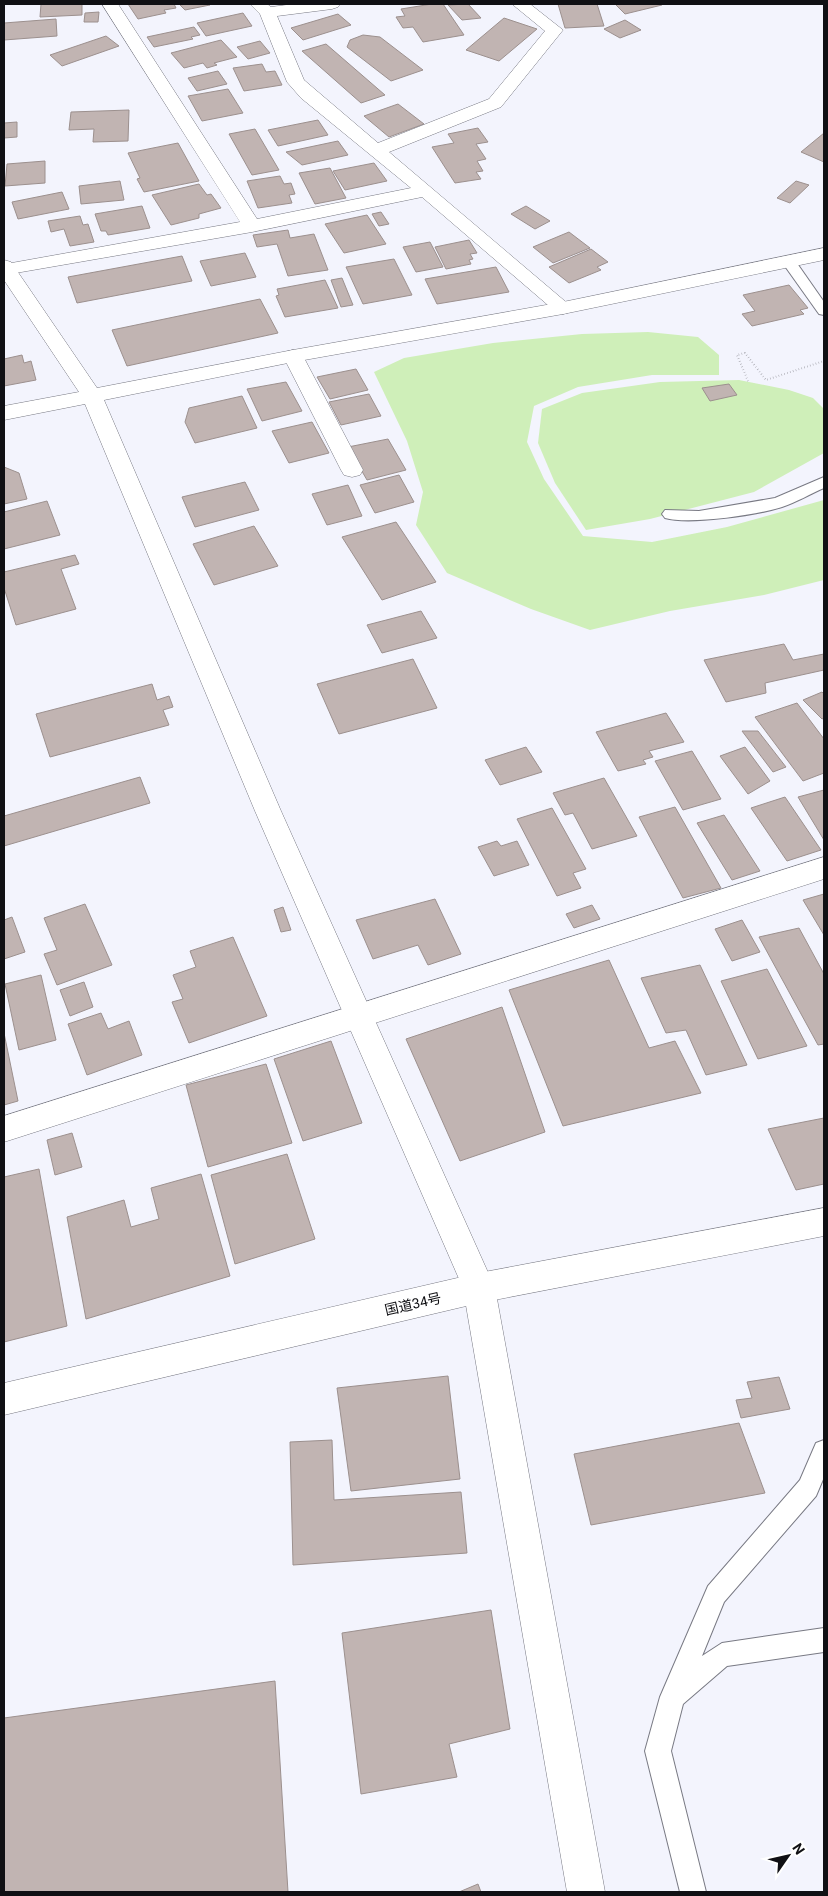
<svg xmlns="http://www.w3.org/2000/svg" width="828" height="1896" font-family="Roboto,'Noto Sans JP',sans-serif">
<rect width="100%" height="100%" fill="#f3f4fd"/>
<g fill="#cfefb9">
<polygon points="648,332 698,337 719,355 719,375 652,375 578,387 534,406 527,442 544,479 583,536 652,542 727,527 824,500 824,580 764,595 670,611 590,630 531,609 447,573 416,525 423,492 407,441 374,372 404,358 493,343 582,334"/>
<polygon points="739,380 789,390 813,398 824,409 824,453 754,492 650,519 586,530 555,483 538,443 542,409 582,393 660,382"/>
</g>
<g fill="#c1b4b2" stroke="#9c908e">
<polygon points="41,4 82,4 82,15 40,17"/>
<polygon points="128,4 174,4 176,8 164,10 166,13 138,19"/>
<polygon points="187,4 208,4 210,5 185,10 180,5"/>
<polygon points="432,4 443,4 464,35 423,42 413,27 403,28 396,17 405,16 401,9"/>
<polygon points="468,4 481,18 462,20 448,5"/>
<polygon points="558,4 597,4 604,26 565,28"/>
<polygon points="615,4 661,4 662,5 625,14"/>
<polygon points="99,12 98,22 84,22 85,13"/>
<polygon points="243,13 252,26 206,36 197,23"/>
<polygon points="338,14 351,25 303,40 291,28"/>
<polygon points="504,18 537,29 499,61 466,50"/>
<polygon points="56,19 57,36 4,40 4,23"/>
<polygon points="625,20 641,30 620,38 604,29"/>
<polygon points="194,27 200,35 191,37 193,39 154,47 147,37"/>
<polygon points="363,35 380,37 423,70 391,81 347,47 350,40"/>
<polygon points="106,36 119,46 62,66 50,55"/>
<polygon points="221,40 237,57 214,63 217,65 207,68 203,63 184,68 171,53"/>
<polygon points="260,41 270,53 248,59 237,47"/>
<polygon points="326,44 385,95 361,103 302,51"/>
<polygon points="262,64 266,72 275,71 282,85 244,91 233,68"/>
<polygon points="218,71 227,84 197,91 188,78"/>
<polygon points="228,89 243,113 202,121 188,96"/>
<polygon points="398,104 424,124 389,137 364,116"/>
<polygon points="129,110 128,141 93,142 94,129 69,130 71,112"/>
<polygon points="318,120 328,135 278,146 268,130"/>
<polygon points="17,122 17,137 4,138 4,123"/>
<polygon points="478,128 488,142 476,144 486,159 477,161 483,171 476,172 481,179 455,183 432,147 454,143 448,134"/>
<polygon points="255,129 279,170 252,175 229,134"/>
<polygon points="824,133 824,162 801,152"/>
<polygon points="338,141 348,155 302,165 286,152"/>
<polygon points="178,143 199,181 144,192 137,179 140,178 128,153"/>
<polygon points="45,161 45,183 5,186 7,164"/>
<polygon points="374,163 387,181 345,190 333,171"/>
<polygon points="330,168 346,198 315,204 299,173"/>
<polygon points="280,176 284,184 291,183 295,194 289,195 292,203 258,208 247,181"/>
<polygon points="120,181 124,200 81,204 79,186"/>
<polygon points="796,181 809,185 790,203 777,198"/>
<polygon points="199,184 207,195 211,194 221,208 199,214 199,218 171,225 152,195"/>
<polygon points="62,192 69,209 18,219 12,202"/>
<polygon points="142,206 150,228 108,235 106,231 101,231 95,214"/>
<polygon points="526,206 550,221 535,229 511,214"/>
<polygon points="381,212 389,224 379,226 372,214"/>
<polygon points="367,215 386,244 344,253 325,224"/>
<polygon points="80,216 83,225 88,224 94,242 70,246 64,229 51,232 48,221"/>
<polygon points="288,230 290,238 314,234 328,270 288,276 277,244 257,247 253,235"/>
<polygon points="569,232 590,248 553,263 533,247"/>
<polygon points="469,240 477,253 470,254 473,259 469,260 471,264 446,269 435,247"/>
<polygon points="430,242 443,267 416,272 403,247"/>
<polygon points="591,249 608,262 597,267 601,270 569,283 549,267"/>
<polygon points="245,253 256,277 211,286 200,261"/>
<polygon points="182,256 192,281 77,303 68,277"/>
<polygon points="394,259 412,295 363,304 346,267"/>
<polygon points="496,267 509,292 437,304 425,279"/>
<polygon points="342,278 353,305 341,307 331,280"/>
<polygon points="325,280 338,308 285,317 276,296 279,295 277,289"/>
<polygon points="789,285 808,308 800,310 804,314 752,326 742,314 755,311 743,295"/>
<polygon points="260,299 278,333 127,366 112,330"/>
<polygon points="22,355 24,363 31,361 36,380 4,386 4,359"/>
<polygon points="356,369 368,390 330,399 317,377"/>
<polygon points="286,382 302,411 262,421 247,389"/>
<polygon points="729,384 737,395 710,401 702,388"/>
<polygon points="369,394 381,416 341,425 329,402"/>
<polygon points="242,396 257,428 195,443 185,422 189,408"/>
<polygon points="312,422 329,453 289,463 272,431"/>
<polygon points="388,439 406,470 367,480 348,447"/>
<polygon points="4,467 19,473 27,499 4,504"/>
<polygon points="399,475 414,502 375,513 360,485"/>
<polygon points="245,482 259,510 195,527 182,497"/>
<polygon points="348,485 362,516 327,525 312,494"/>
<polygon points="47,501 60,535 4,549 4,512"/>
<polygon points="396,522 436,582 382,600 342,537"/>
<polygon points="254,526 278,566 214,585 193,544"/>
<polygon points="75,555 79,564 61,569 76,609 16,625 4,588 4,572"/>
<polygon points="421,611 437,638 382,653 367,625"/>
<polygon points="784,644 793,660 824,654 824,670 765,683 766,693 726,702 704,660"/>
<polygon points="413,659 437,708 339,734 317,684"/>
<polygon points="152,684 157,700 169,696 173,707 163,710 169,725 50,757 36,714"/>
<polygon points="822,692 824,694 824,718 822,719 803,700"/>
<polygon points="797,703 824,739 824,773 803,781 755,717"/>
<polygon points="666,713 684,742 649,751 653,757 643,760 646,764 618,771 596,732"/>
<polygon points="742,731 758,731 786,767 773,772"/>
<polygon points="526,747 542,772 500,785 485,760"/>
<polygon points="745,747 770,781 748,794 720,756"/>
<polygon points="692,751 721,799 683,810 655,761"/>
<polygon points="140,777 150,803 4,846 4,816"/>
<polygon points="604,778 637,836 592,849 573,813 565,815 553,793"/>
<polygon points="824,790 824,840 798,797"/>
<polygon points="785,797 821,850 787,861 751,808"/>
<polygon points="675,807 721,888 683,898 639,817"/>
<polygon points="552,808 586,869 573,873 581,888 557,896 517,819"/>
<polygon points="724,815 760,871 732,880 697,823"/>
<polygon points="497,841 501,846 517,841 529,865 494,876 478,847"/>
<polygon points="824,894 824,935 803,900"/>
<polygon points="435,899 461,954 428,965 418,945 373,959 356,920"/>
<polygon points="85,904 112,965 57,985 44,954 57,950 44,918"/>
<polygon points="592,905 600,919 574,928 566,914"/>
<polygon points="283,907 291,930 281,932 274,910"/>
<polygon points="12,917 25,952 4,959 4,920"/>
<polygon points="742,920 760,952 732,961 715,929"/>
<polygon points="799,928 824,974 824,1044 818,1045 759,937"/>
<polygon points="233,937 267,1016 189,1043 172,1002 183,999 173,975 196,967 190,951"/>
<polygon points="609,960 649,1048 675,1041 701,1093 563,1126 509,990"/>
<polygon points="700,965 747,1065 706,1075 686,1030 666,1033 641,978"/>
<polygon points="767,969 807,1046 758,1059 721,981"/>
<polygon points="41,975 56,1040 19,1050 5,984"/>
<polygon points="84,982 93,1007 70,1016 60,990"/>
<polygon points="502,1007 545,1132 460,1161 406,1039"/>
<polygon points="101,1013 108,1029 129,1021 142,1055 87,1075 68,1024"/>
<polygon points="4,1033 18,1101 4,1105"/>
<polygon points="331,1041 362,1123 303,1141 274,1059"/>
<polygon points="266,1064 292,1143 208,1167 186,1085"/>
<polygon points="824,1118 824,1184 796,1190 768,1129"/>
<polygon points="72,1133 82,1167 55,1175 47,1140"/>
<polygon points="287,1154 315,1239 235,1264 211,1175"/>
<polygon points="39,1169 67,1326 4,1342 4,1177"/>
<polygon points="201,1174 230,1276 86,1319 67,1217 124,1200 131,1227 159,1219 151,1188"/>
<polygon points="448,1376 460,1479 351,1491 337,1388"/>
<polygon points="779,1377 790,1409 741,1418 736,1400 752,1398 747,1382"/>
<polygon points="739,1423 765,1493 591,1525 574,1454"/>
<polygon points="332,1440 334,1500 461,1492 467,1553 293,1565 290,1442"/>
<polygon points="491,1610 510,1729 449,1744 457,1777 361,1794 342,1633"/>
<polygon points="275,1681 288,1892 4,1892 4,1718"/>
<polygon points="478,1884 481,1892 459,1892"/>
</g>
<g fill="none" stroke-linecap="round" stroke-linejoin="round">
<g stroke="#787983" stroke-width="2">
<g id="lane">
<polygon points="789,258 794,259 824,302 824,315 819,314 782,262"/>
<path d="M824,477V488C810,494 797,502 782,507C757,515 689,525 665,518L662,514L665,510L699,511L775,498Z"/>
<polygon points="824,1440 824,1477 816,1496 724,1602 702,1656 722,1643 824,1628 824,1652 727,1666 683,1704 671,1751 706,1892 680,1892 645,1751 660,1697 708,1586 800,1480 816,1443"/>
</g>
</g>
<g stroke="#787983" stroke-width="1">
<g id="street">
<polygon points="102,4 118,4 257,219 411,188 301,98 287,82 260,14 250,4 267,4 271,7 294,4 340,4 338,7 332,9 277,16 304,80 378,143 489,99 545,31 512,4 530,4 563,30 501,107 389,152 573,308 570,312 563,314 556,312 422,197 252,232 4,275 4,265 6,264 240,222"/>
<polygon points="293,350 300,352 303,356 363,470 360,475 352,477 344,475 341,470 283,356 286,352"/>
<polygon points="824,857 824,879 4,1142 4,1116"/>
</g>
</g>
<g stroke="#787983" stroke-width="1">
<polygon id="secondary" points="824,248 824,260 563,314 293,362 104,400 281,811 495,1288 605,1892 567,1892 463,1288 255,811 85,404 4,420 4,406 79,392 4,280 4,260 11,262 97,388 293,350 563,302"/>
</g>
<g stroke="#787983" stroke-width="1">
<polygon id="highway" points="824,1208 824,1236 479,1303 4,1415 4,1383 479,1273"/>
</g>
<polyline stroke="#97979e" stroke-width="2" stroke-dasharray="0.5 2.5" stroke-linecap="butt" points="748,381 737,355 745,353 766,380 824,361"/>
<use href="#lane" fill="#fff" fill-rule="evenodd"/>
<use href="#street" fill="#fff" fill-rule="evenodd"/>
<use href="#secondary" fill="#fff" fill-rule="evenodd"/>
<use href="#highway" fill="#fff" fill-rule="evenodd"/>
</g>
<g text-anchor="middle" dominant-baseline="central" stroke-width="5" stroke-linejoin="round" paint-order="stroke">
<g font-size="14" fill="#101014" stroke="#fff">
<text transform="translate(413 1304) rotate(-13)">国道34号</text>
</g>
</g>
<rect width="828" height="1896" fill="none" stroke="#101014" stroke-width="10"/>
<g transform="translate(788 1856) rotate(56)" stroke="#ffffff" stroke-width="4" paint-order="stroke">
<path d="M0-4L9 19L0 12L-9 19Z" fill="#101014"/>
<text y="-8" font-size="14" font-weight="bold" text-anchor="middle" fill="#101014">N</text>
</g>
</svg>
